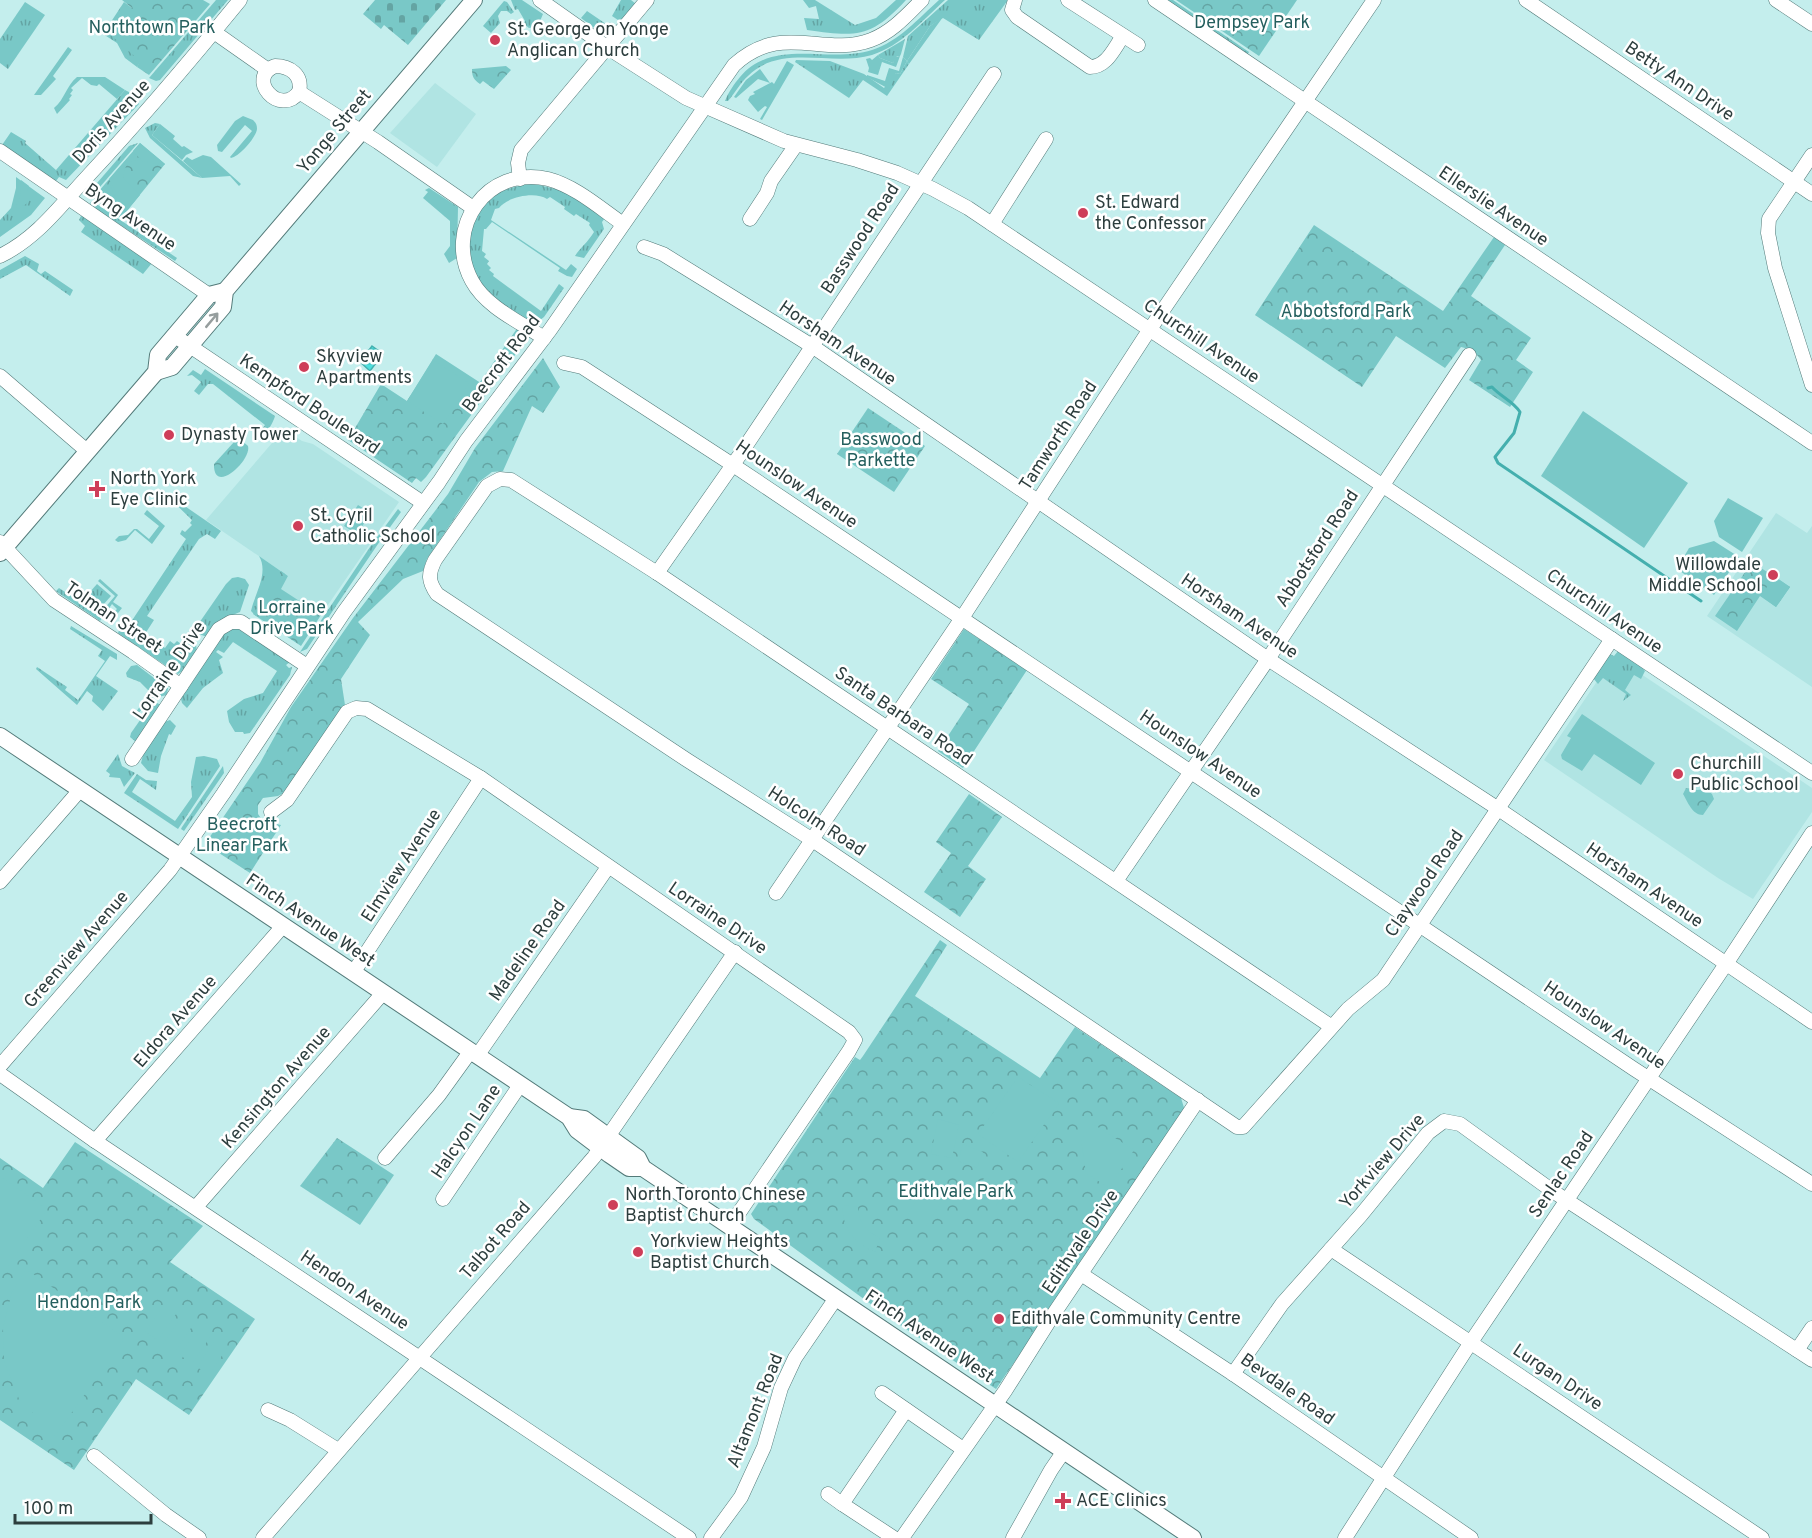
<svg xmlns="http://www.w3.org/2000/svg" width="1812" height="1538" font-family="Overpass,sans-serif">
<defs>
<pattern id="grass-tufts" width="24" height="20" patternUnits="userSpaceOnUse" patternTransform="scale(1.5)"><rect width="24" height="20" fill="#79c8c7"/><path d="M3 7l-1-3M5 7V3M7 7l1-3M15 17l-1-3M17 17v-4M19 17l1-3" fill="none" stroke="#64a4a3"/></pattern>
<pattern id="forest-crowns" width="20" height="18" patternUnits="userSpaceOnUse" patternTransform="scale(1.5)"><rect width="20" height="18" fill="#79c8c7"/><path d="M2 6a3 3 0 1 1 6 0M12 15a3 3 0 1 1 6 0" fill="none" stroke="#64a4a3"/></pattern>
<pattern id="cemetery-stones" width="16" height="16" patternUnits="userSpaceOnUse" patternTransform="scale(1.5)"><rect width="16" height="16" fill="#79c8c7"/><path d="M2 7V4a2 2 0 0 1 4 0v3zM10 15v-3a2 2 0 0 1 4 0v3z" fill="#64a4a3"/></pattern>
<pattern id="water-rules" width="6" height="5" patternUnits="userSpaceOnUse" patternTransform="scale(1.5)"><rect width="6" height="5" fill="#4edfde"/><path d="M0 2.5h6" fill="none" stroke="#44c0c0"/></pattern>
</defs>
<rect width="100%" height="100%" fill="#c4eeed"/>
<g fill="#b0e4e3">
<polygon points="435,83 476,114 437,167 390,133"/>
<polygon points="284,429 302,441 313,444 399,502 321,615 280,589 288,576 206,520"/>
<polygon points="1776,513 1807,533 1812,526 1812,687 1707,616"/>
<polygon points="1614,656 1812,788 1812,812 1753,899 1718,878 1544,760"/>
</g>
<g fill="url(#grass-tufts)">
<polygon points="216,0 228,0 160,80 156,81 149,78"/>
<polygon points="511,0 522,0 543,14 538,26 529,28 524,24 525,21 518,9 515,10"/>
<polygon points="621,0 631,0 636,4 621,22 612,16"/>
<path d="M803,0H815L855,25L876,18L896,0H906C871,38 857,37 807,30L804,18L819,19L816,6L809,8Z"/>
<path d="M939,0H945C923,20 901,46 872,55C831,67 781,43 748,76C740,83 735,93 728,101H725C728,93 734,84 740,77C774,37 828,64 872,50C898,42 919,18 939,0Z"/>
<polygon points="948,0 1008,0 979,40 943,18 930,26 907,61 909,64 887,96 863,80 849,98 795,62 796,60 830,61 864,74 884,88 896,73 900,74 907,61 903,57 908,36"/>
<polygon points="1165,0 1173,0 1249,52 1247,55"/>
<polygon points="504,1 507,2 514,12 511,14 507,11 501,11 498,16 500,23 491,33 483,26"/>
<polygon points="25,2 45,15 8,69 0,63 0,39"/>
<polygon points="124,2 132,8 141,61 137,67 125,58 117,43 103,34"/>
<polygon points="587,11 606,24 610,22 617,27 609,36 601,33 581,18"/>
<polygon points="905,39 901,54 900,56 897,56 893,63 880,58 878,55"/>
<polygon points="125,90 137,96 139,104 66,180 59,177 56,181 53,180 2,145 11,132 26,141 25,143 56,170"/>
<polygon points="155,123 160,124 152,135 202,178 193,176 150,138 145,128"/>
<polygon points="138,143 93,195 91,197 89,196 91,190 129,146"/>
<polygon points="16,177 45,198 31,215 0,237 0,220 11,208 16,188"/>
<path d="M535,184L563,191L605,218L602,222L604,229L584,258L575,256C580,248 588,242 594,232L589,225L590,223L576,214L574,216L564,209L565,207L550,197L547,199C535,191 507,197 499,208L495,209L491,220L566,270L571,264L577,269L572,277L567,276L558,271L560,268L492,222L486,229H484L482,251L486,254L484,257L489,261L487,264L491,268L489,270L494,274L493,276L541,311L559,284L564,288L544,317L535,324C515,316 488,295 477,278C460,252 471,212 496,195C508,187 521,185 535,184Z"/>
<polygon points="429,188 458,207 457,258 449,263 444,254 450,246 450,221 423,198 428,192 425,190"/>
<polygon points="92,201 177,258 175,261 93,207 90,203"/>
<polygon points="82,214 152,263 143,274 81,232 85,226 79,220"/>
<polygon points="25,256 39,264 37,271 41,274 45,271 73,290 70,296 26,265 0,279 0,270"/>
<polygon points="518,327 526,334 524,336 523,344 490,389 480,382"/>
<path d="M205,369L275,416C273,423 266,437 256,437L265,425L213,384H208L199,395L194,391L201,382L192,375L187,376L193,370L201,375Z"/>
<polygon points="160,489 221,531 215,539 207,534 199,539 147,616 154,620 145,634 148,637 147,639 161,648 162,646 165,648 170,641 174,644 177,641 184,646 188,638 196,645 197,651 184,670 178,674 118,633 121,625 127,628 186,539 180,534 182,530 185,532 192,525 190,523 192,520"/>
<polygon points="398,509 401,512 378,544 307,649 300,652 372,544"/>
<path d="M259,556L285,574L256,616L251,611C255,593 269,573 259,556Z"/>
<polygon points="238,577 245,579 249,585 240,612 218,621 207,637 199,634 196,630 197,626 226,584 232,578"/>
<polygon points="97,584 111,596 103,605 89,593"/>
<polygon points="59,588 103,617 100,621 60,594 56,591"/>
<polygon points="71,626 117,654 117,660 110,656 96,676 118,691 103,711 92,701 93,696 87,691 77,705 36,669 37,667 67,687 65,690 78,700 105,661 98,656 102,650 70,629"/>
<polygon points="237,628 290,662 286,665 289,668 292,667 290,675 250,733 244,734 243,732 235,732 229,722 227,711 244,699 263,693 277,671 233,642 224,653 218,650 216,652 223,657 219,660 223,673 203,688 187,708 182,703 181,699 224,633 230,629"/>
<polygon points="1618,651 1641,666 1645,671 1641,679 1634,675 1625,690 1631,695 1623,701 1626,694 1603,678 1598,684 1593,678 1610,654 1614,656"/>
<polygon points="137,665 167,688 168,688 167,695 149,699 139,713 136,712 150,692 140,682 127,677 126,673 131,666"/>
<polygon points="155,702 161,705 136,742 130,737 131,733 152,703"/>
<polygon points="170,720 176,726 171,735 169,734 161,756 158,773 148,771 141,763 143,755 164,722"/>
<polygon points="118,754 122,766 135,773 124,787 120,778 109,777 110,774 106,771"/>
<polygon points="204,756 217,759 220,766 178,829 124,793 137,774 146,780 157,781 156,790 140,779 132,792 175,821 192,797 191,782 196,757"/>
<polygon points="223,766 224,773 184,831 181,829 182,827"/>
</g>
<g fill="url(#forest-crowns)">
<polygon points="122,0 203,0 210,4 149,75 137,67 140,61 113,37 132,8"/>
<polygon points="1176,0 1297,0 1259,56"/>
<path d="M506,66L511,70L494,89L483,81L480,84C474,80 472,77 472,69Z"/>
<polygon points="140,143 165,164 121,218 93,198"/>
<polygon points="1314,225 1443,311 1494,237 1505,245 1471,296 1531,338 1516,360 1533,372 1510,407 1469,380 1481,360 1473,350 1461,347 1445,368 1396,336 1362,387 1255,315"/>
<polygon points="436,354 490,389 426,477 421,482 416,478 412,483 348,440 381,384 407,401"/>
<polygon points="543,358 560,387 543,413 532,406 503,471 492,472 479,482 427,559 423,571 403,579 358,622 370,635 341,679 345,705 286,792 278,796 263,798 258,805 258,814 263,821 281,825 250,873 205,844 260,763 291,707 353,618 448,494 475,448"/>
<polygon points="868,408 925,446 894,492 837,454"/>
<path d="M240,439L248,446C252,460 213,496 214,464L234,442Z"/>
<polygon points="1752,562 1790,587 1776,607 1760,596 1737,631 1715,616"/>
<polygon points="281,571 288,576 281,589 321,615 301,646 253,614"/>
<polygon points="964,629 1027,670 963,768 938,751 969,704 931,679"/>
<path d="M1686,788L1697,790L1706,789L1712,794L1714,799L1703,815C1692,815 1688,802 1683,794Z"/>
<polygon points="969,794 1002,817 968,866 986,879 960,917 924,892 951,853 936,842"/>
<polygon points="940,940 947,945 915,996 1040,1078 1075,1027 1181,1098 1185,1111 996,1389 894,1321 754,1219 751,1214 855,1057 860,1060 863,1056"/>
<polygon points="337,1138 394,1175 360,1225 300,1186"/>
<polygon points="75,1142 203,1226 170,1262 255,1319 189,1415 136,1379 74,1470 0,1420 0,1158 43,1188"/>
</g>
<polygon fill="url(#cemetery-stones)" points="375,0 446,0 408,45 384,25 381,29 363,14"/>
<g fill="#79c8c7">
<polygon points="943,17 909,64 907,61 900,74 896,73 889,89 867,77 867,75 885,81 889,68 899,71 903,57 907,61 930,26"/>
<polygon points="68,47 72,50 53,76 56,79 41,95 34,95"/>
<polygon points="878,55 880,58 893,63 895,57 900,56 896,67 882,62 878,75 868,72 869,68 866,59 870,58 872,60"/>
<polygon points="787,61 794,65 762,120 760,119 767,107 765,106 758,112 748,100 750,96 755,94 753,92 772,82 774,84"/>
<polygon points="760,69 770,83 758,79 736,98 734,97 746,80"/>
<path d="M77,77H105L125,90L117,99L99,84L97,86L91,85L82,78L71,88L73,90L70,94L72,95L69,99L70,100L57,114L54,108C65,99 66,86 77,77Z"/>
<path d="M243,116L253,120C256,123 257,125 257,129C256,138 239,157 231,158L230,157L252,131L245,125L222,152L218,151L217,145L235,121Z"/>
<polygon points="160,124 175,136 173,139 182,147 184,146 193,152 186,155 182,160 152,135"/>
<polygon points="140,143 165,164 164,165 142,161 133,151"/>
<path d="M131,154L138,161C127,159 123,169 124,179L140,195L126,212L109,179Z"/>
<polygon points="203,155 211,157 241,184 239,186 230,176 202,178 183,161 187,157 192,160"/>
<polygon points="21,180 29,186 27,191 33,195 26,204 18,209 16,207 20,196"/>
<polygon points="109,183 124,214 121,218 99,203 105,196"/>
<polygon points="433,360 469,383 443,424 407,401"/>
<polygon points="1583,411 1688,483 1644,548 1541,476"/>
<polygon points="1728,498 1763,518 1742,552 1719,537 1714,521"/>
<polygon points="358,505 371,513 357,534 344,526"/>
<polygon points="147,510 165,526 152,544 135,530 126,540 118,542 115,540 119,536 128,535 134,529 137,529 149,539 159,526 144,514"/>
<polygon points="1714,541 1739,557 1714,595 1677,569 1689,548"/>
<polygon points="1774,576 1790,587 1776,607 1761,596"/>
<polygon points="100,579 118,595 113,602 122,608 111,622 104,618 107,614 110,616 117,609 112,604 103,617 92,609 96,604 103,610 115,596 98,581"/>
<polygon points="1582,714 1655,763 1641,785 1594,754 1582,771 1562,759 1561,755 1571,738 1567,736"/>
<polygon points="1018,1077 1059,1103 1018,1162 978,1134"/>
<polygon points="938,1119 959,1125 952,1158 931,1154"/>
<polygon points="1093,1124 1134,1150 1109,1188 1086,1173 1081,1140"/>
<polygon points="963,1144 983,1152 977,1168 958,1161"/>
<polygon points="0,1176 45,1208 45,1213 0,1278"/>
<polygon points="985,1177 1006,1190 996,1206 975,1192"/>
<polygon points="929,1181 947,1193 926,1226 908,1214"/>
<path d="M842,1205L858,1207C858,1222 867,1232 880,1238L875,1252C853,1243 843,1228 842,1205Z"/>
<polygon points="26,1269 122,1336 123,1341 55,1436 19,1399 4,1361 3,1328 12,1292"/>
<polygon points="164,1305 176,1314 158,1340 145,1332"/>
<polygon points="181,1317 193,1325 175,1352 163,1344"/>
<polygon points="198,1328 210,1337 192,1364 180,1355"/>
<polygon points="215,1340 227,1348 209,1375 197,1367"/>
</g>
<polygon fill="url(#water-rules)" stroke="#44afae" stroke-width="1.5" points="372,346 383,354 370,371 360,362"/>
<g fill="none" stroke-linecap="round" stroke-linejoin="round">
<path stroke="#44afae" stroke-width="3" d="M1488,388L1492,387C1501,397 1513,401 1520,412L1514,433L1495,457L1498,463L1701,601"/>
<g stroke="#537a79" stroke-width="15">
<g id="minor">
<polyline points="540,0 608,48 686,98 784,141 857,160 897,173 933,189 968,208 1812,773"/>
<path d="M1015,0L1012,10L1017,17L1090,67C1107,67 1114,48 1123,36"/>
<polyline points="1068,0 1138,45"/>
<polyline points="1155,0 1812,443"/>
<polyline points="1526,0 1812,194"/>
<polyline points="1776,0 1812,24"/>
<polyline points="214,32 268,70"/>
<path d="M275,66C290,66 303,75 299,92C280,118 245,78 275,66Z"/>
<polyline points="299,92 378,142 473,208"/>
<polyline points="0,151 209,295"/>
<polyline points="1812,155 1769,219 1768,233 1775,268 1812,385"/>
<polyline points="520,179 518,163 521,150 647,0"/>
<polyline points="750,219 767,193 771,181 796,145"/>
<polyline points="992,224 1046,139"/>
<polyline points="644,247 663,254 812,346 1268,659 1497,808 1812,1022"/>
<path d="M0,256C37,238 60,206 87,177C140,120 191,60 240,0"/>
<polyline points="175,336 423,503"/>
<path d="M544,338C520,322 486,307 472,281C443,228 487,165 548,179C575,186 600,208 623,224"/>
<polyline points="564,363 582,367 733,465 1634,1069 1812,1184"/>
<polyline points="0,376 87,451"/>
<polyline points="0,542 54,600 133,652 181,686"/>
<polyline points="657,573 739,456 994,74"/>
<polyline points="132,759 219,629 231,622 241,622 307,666"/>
<polyline points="271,812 287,800 347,712 356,708 367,709 481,778 849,1032 855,1040 849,1051 730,1226"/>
<polyline points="1116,881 1268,659 1469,355"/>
<polyline points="0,882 80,790"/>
<polyline points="776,893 962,618 1144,338 1374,0"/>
<polyline points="353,973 481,778"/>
<path d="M1332,1027L657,573L511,480L500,479L487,486L435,560C428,574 428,581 437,594L687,760L811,839L1237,1127H1243L1348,1009L1383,980L1612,639"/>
<polyline points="477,1056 608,867"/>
<path d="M0,1066L170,870L223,794L344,612L439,482L466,441L550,330L734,65C782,21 822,58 871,40C892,32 907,15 922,0"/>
<polyline points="0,1074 95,1141 689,1538"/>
<polyline points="95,1141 283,926"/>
<polyline points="385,1158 439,1095 470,1052"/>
<polyline points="443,1199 520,1085"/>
<polyline points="196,1207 383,993"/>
<polyline points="1331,1249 1762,1538"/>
<polyline points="1081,1274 1233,1374 1471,1538"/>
<polyline points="1797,1350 1812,1328"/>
<polyline points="1233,1374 1282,1304 1361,1215 1428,1133 1444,1121 1460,1124 1554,1192 1812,1360"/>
<polyline points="882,1393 963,1449"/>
<polyline points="268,1410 290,1420 338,1450"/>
<polyline points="94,1456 166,1515 199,1538"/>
<polyline points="828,1494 842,1504"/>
<polyline points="263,1538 594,1157 735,952"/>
<polyline points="711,1538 741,1497 764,1447 781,1388 795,1358 836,1298"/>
<polyline points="894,1538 842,1504 906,1410"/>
<polyline points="902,1538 1005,1391 1053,1315 1198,1100"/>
<polyline points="1013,1538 1051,1470 1064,1451"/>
<polyline points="1345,1538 1471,1342 1726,964 1812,833"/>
</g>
</g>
<g stroke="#537a79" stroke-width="18">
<g id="major">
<polyline points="156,372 172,367 223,307 225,291 474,0"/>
<polyline points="0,553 156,372 158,355 209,295 225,291"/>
<polyline points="0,736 569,1117 577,1130 610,1155 629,1168 643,1168"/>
<polyline points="569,1117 584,1119 638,1158 643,1168 1193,1538"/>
</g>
</g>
<use href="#minor" stroke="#fff" stroke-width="14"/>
<use href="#major" stroke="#fff" stroke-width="16"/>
</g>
<defs><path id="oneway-shaft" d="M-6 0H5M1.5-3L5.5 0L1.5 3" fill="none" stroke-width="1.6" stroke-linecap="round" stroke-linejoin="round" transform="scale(1.5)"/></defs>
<use stroke="#969e9e" href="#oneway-shaft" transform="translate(212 320) rotate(-50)"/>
<g fill="#ce3e59" stroke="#fff" stroke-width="2">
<circle cx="495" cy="40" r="6"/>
<circle cx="1083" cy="213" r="6"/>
<circle cx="304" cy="367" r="6"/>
<circle cx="169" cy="435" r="6"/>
<path d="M94 480h6v6h6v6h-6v6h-6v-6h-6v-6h6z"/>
<circle cx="298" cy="526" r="6"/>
<circle cx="1773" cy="575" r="6"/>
<circle cx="1678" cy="774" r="6"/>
<circle cx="613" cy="1205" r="6"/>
<circle cx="638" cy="1252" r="6"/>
<circle cx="999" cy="1319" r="6"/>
<path d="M1060 1492h6v6h6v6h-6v6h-6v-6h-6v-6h6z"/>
</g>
<g text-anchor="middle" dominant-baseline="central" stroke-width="5" stroke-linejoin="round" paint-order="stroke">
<g font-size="18" fill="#245f5e" stroke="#fff">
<text x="1252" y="23">Dempsey Park</text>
<text x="152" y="28">Northtown Park</text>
<text x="1346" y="312">Abbotsford Park</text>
<text x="881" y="440">Basswood<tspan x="881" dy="21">Parkette</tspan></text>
<text x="292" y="608">Lorraine<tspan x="292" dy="21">Drive Park</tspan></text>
<text x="242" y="825">Beecroft<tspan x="242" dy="21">Linear Park</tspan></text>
<text x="956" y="1192">Edithvale Park</text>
<text x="89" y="1303">Hendon Park</text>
</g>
<g font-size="18" fill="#2d3e3e" stroke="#fff" text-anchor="start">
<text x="507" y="30">St. George on Yonge<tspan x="507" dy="21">Anglican Church</tspan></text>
<text x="1095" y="203">St. Edward<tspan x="1095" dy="21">the Confessor</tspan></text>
<text x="316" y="357">Skyview<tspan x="316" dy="21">Apartments</tspan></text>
<text x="181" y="435">Dynasty Tower</text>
<text x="110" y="479">North York<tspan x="110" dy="21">Eye Clinic</tspan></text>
<text x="310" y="516">St. Cyril<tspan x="310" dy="21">Catholic School</tspan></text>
<text x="1761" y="565" text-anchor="end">Willowdale<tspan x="1761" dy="21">Middle School</tspan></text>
<text x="1690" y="764">Churchill<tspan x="1690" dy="21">Public School</tspan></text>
<text x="625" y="1195">North Toronto Chinese<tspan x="625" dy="21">Baptist Church</tspan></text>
<text x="650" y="1242">Yorkview Heights<tspan x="650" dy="21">Baptist Church</tspan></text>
<text x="1011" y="1319">Edithvale Community Centre</text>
<text x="1076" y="1501">ACE Clinics</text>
</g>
<g font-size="18" fill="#2d3e3e" stroke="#fff">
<text transform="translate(1679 82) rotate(34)">Betty Ann Drive</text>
<text transform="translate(112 122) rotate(-48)">Doris Avenue</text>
<text transform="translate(335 132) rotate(-50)">Yonge Street</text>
<text transform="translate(1493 207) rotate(34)">Ellerslie Avenue</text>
<text transform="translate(130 218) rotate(34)">Byng Avenue</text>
<text transform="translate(861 239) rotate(-57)">Basswood Road</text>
<text transform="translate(1201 342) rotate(34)">Churchill Avenue</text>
<text transform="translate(837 344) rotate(34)">Horsham Avenue</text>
<text transform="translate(502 364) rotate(-53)">Beecroft Road</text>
<text transform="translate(309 405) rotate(34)">Kempford Boulevard</text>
<text transform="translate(1059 436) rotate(-57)">Tamworth Road</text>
<text transform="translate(796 485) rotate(34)">Hounslow Avenue</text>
<text transform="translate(1318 549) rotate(-57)">Abbotsford Road</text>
<text transform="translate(1604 612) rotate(34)">Churchill Avenue</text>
<text transform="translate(1239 617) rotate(34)">Horsham Avenue</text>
<text transform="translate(113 618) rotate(34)">Tolman Street</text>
<text transform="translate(170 671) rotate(-56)">Lorraine Drive</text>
<text transform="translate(903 717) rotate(34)">Santa Barbara Road</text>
<text transform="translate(1200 755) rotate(34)">Hounslow Avenue</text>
<text transform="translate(816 822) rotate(33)">Holcolm Road</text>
<text transform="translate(402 866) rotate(-57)">Elmview Avenue</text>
<text transform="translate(1425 884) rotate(-56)">Claywood Road</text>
<text transform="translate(1644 886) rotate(34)">Horsham Avenue</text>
<text transform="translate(717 919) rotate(34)">Lorraine Drive</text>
<text transform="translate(310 921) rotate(34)">Finch Avenue West</text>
<text transform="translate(77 950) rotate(-49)">Greenview Avenue</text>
<text transform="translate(528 951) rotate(-55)">Madeline Road</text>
<text transform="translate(176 1022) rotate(-49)">Eldora Avenue</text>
<text transform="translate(1604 1026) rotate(34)">Hounslow Avenue</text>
<text transform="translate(277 1088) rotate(-49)">Kensington Avenue</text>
<text transform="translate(467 1132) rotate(-56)">Halcyon Lane</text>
<text transform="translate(1383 1162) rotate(-49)">Yorkview Drive</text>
<text transform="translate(1562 1175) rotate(-56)">Senlac Road</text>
<text transform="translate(496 1241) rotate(-49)">Talbot Road</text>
<text transform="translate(1081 1242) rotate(-56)">Edithvale Drive</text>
<text transform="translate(354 1291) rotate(34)">Hendon Avenue</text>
<text transform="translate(929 1337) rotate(34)">Finch Avenue West</text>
<text transform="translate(1557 1378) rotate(34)">Lurgan Drive</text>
<text transform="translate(1287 1390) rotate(35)">Bevdale Road</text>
<text transform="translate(756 1411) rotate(-68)">Altamont Road</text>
</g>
</g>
<path d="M15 1514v9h136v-9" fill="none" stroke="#2d3e3e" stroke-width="3"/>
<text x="24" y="1514" font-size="18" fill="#2d3e3e" stroke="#ffffff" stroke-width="4.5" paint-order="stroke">100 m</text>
</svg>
